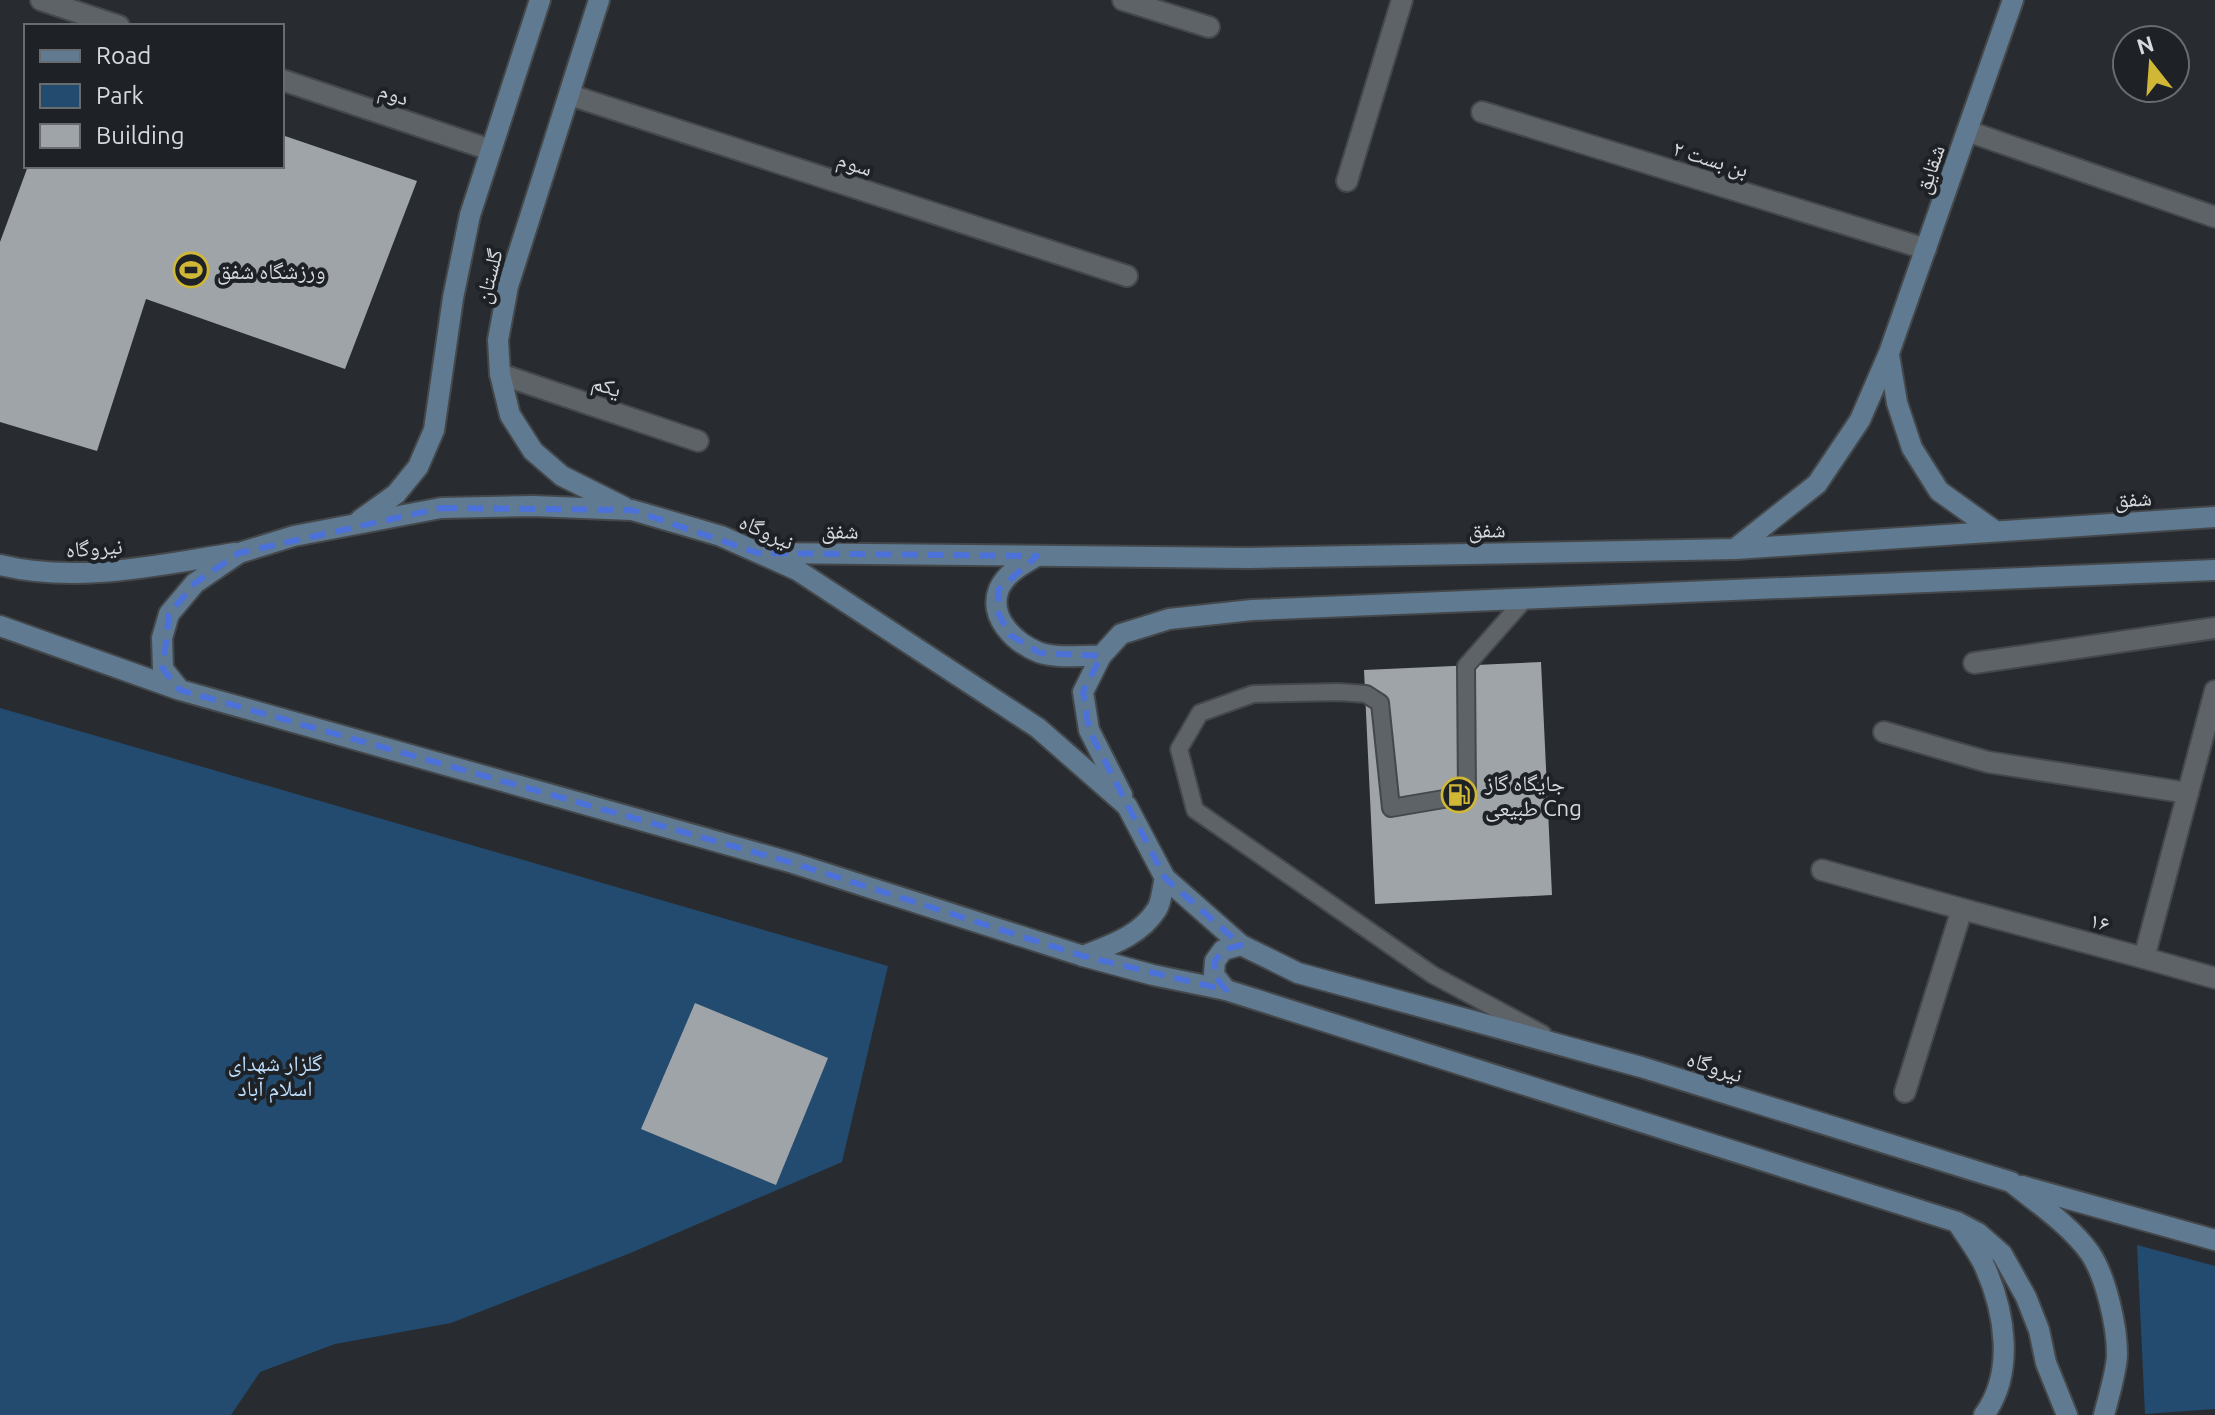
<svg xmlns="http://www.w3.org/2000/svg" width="2215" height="1415" font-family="Ubuntu,'Noto Naskh Arabic',sans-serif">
<rect width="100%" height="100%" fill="#282c30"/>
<g fill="#234b6f">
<polygon points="0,708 888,966 842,1162 628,1254 451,1323 335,1344 260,1372 231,1415 0,1415"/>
<polygon points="2137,1245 2215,1266 2215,1409 2145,1414"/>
</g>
<g fill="#9fa4a9">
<polygon points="282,135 417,181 345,369 146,299 97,451 0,422 0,242 28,166 282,166"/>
<polygon points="1541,662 1552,895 1375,904 1364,670"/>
<polygon points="695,1003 828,1058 776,1185 641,1129"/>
</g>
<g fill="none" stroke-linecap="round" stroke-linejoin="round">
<g stroke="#44484b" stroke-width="20">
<polyline id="lane" points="1525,599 1466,666 1467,795 1391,808 1380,703 1366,694 1338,692 1253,694 1200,713 1179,749 1195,810 1433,975 1543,1034"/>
</g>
<g stroke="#44484b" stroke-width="24">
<g id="street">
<polyline points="41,0 119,26"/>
<polyline points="1123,0 1209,27"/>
<polyline points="282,80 491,150"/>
<polyline points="570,95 1127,276"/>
<polyline points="1482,112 1926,249"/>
<polyline points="1967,131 2215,217"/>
<polyline points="1347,181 1402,0"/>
<polyline points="500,374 698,441"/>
<polyline points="1974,663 2215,628"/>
<polyline points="1884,732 1988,762 2188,793"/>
<polyline points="1822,870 1962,909"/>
<polyline points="2144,958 2215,978"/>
<polyline points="1905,1092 1962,909 2144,958 2215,691"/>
</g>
</g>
<g stroke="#44484b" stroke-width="24">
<g id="secondary">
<polyline points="599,0 508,286 498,340 500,374 510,415 533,451 562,476 624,507"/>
<polyline points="1889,355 1897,403 1912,448 1939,491 1995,531"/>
<polyline points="360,520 396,494 418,467 434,430 453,298 470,215 540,0"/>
<polyline points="1736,548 1817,484 1860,420 1889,353 2013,0"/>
<polyline points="768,553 1249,558 1736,549 2215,517"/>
<path d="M1037,556C1023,564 1006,573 999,589C988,617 1014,642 1038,652C1055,659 1082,655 1101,656"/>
<path d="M0,565C78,584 157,565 235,553"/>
<path d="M0,626L180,690L793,863L1083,956C1111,945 1140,936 1157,909C1162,901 1162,888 1165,878L1127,806L1038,728L797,570L721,536L632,510L533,506L441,508L294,536L239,553L195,583L169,614L162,638L163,669L180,690"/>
<polyline points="1122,795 1089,730 1083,692 1101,656 1121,634 1169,619 1252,610 2215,570"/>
<path d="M1165,878L1241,945L1298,973L1641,1067L2011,1182C2037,1203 2070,1225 2090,1253C2106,1277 2117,1326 2117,1354C2117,1370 2108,1399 2104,1415"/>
<polyline points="1083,956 1153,975 1226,990 1957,1222 1978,1233 2002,1254 2026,1297 2039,1330 2046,1363 2067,1415"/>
<polyline points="1226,990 1214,975 1215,961 1223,950 1241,945"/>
<polyline points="2022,1186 2215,1240"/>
<path d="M1959,1225C1968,1239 1979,1253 1985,1267C2005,1312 2015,1373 1984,1415"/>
</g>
</g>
<use href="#lane" stroke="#5e6368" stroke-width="16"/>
<use href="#street" stroke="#5e6368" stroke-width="20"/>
<use href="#secondary" stroke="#607a91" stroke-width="20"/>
</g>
<path fill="none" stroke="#4c71d9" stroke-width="6" stroke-dasharray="16 10" stroke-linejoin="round" d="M441,508L632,510L758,553L1037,556L999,589L997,611L1010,635L1040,653L1101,656L1083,692L1089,730L1165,878L1241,945L1223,950L1215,961L1214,975L1226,990L1083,956L793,863L180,690L163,669L169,614L195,583L239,553Z"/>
<defs>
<g id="stadium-ring" transform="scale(1.8)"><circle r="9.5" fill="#1e2227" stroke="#d0b736" stroke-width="1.5"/><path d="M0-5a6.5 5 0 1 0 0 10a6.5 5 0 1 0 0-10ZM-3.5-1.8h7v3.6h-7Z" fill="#d0b736"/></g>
<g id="fuel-ring" transform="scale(1.8)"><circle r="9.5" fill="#1e2227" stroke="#d0b736" stroke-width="1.5"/><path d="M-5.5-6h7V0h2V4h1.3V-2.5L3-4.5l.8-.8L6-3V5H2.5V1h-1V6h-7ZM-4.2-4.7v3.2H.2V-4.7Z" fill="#d0b736"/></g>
</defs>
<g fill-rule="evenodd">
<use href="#stadium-ring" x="191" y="270"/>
<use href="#fuel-ring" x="1459" y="795"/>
</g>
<g text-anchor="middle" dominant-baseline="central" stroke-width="8" stroke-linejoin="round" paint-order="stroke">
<g font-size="22" fill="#d7dadd" stroke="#1e2227">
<text transform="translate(394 93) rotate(18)">دوم</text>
<text transform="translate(1711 158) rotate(17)">بن بست ۲</text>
<text transform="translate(855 163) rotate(18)">سوم</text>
<text transform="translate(1929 169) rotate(-71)">شقایق</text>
<text transform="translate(488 276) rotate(-76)">گلستان</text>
<text transform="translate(607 385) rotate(19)">یکم</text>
<text transform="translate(2133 498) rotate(-4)">شفق</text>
<text transform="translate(1487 529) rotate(-1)">شفق</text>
<text transform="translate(840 530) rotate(1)">شفق</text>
<text transform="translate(767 531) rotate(24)">نیروگاه</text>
<text transform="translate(94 547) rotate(-4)">نیروگاه</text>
<text transform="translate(2100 921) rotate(15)">۱۶</text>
<text transform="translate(1715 1066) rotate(18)">نیروگاه</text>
</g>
<g font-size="22" fill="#d7dadd" stroke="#1e2227" text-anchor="start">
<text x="217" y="270">ورزشگاه شفق</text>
<text x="1485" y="782">جایگاه گاز<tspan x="1485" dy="25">طبیعی Cng</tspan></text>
</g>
<g font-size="22" fill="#bfdffe" stroke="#1e2227">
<text x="275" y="1062">گلزار شهدای<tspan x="275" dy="25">اسلام آباد</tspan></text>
</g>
</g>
<rect x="24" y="24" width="260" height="144" fill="#1e2227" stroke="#686c70" stroke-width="2"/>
<rect x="40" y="50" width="40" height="12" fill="#607a91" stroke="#686c70" stroke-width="2"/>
<text x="96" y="64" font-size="24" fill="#d7dadd">Road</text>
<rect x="40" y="84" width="40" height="24" fill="#234b6f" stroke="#686c70" stroke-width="2"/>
<text x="96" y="104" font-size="24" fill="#d7dadd">Park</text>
<rect x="40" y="124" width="40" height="24" fill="#9fa4a9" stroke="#686c70" stroke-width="2"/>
<text x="96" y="144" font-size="24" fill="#d7dadd">Building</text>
<g transform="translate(2151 64) rotate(343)"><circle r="38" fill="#1e2227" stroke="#686c70" stroke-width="2"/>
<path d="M0-6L14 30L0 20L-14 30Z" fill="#d0b736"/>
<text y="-12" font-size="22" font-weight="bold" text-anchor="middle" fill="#d7dadd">N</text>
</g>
</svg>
